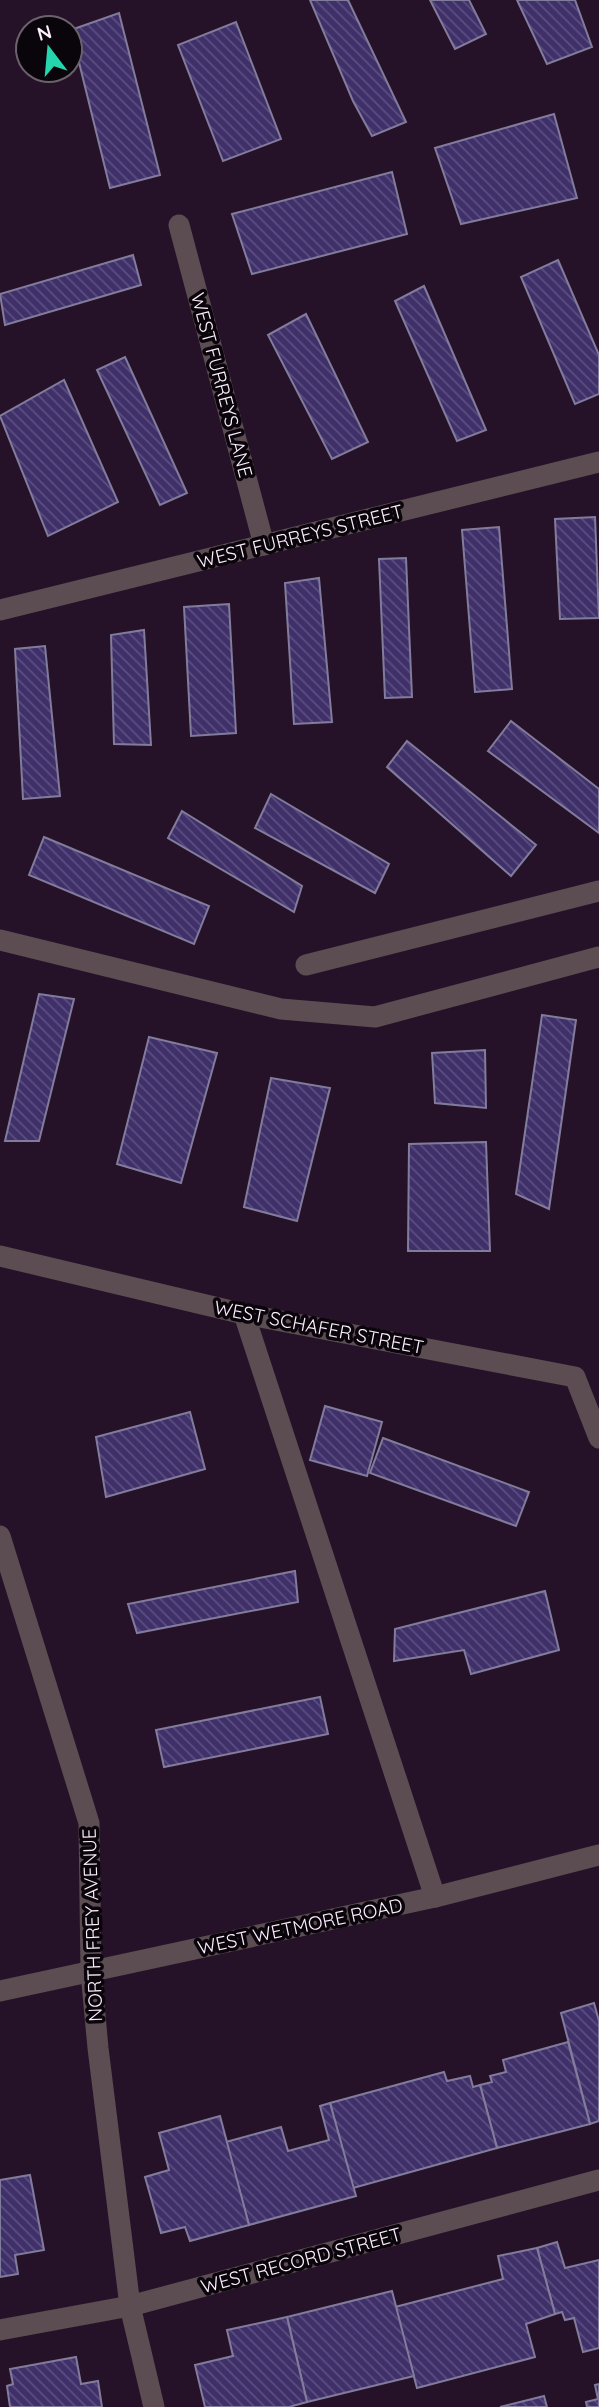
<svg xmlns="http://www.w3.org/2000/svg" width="599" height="2407" font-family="Quicksand,sans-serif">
<defs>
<pattern id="building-back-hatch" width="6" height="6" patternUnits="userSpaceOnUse" patternTransform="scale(1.75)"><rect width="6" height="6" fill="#40306a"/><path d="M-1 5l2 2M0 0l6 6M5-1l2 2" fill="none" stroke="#5c4e80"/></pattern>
</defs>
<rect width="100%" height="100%" fill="#261228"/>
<g fill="url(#building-back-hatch)" stroke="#827c9c" stroke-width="2">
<polygon points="310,0 348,0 406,122 372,136 353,101"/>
<polygon points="430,0 469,0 486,34 455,49"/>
<polygon points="517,0 575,0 592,47 547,64"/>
<polygon points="119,13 160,175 110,188 71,30"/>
<polygon points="236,22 281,139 223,161 178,45"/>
<polygon points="554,114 577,198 461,224 435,148"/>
<polygon points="392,172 407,234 252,274 232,214"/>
<polygon points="133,255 141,285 5,325 0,294"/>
<polygon points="558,260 599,355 599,394 575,404 521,277"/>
<polygon points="424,286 486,430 457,441 395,301"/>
<polygon points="306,314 368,442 332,459 268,335"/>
<polygon points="125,357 187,493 160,505 97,370"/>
<polygon points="64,380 118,502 48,536 0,416"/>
<polygon points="595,517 599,618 560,619 555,519"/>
<polygon points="499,527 512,689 475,692 462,530"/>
<polygon points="406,558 412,697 385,698 379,559"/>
<polygon points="319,578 332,722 294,724 285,583"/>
<polygon points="229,604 236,733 191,736 184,607"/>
<polygon points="144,630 151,745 114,744 111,635"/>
<polygon points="45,646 60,796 23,799 15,649"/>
<polygon points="511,721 599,789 599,833 488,751"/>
<polygon points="407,741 536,845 511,876 387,767"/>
<polygon points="271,794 389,864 375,893 255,828"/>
<polygon points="182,811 302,886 294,912 168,838"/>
<polygon points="44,837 209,906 194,944 29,875"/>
<polygon points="39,994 74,999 39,1141 5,1141"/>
<polygon points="542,1015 576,1020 549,1209 516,1194"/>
<polygon points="149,1037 217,1053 181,1183 117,1164"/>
<polygon points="485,1050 486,1108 435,1103 432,1053"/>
<polygon points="271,1078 330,1088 297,1221 244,1207"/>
<polygon points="486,1142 490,1251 408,1251 409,1144"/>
<polygon points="325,1406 382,1422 367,1476 310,1460"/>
<polygon points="190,1412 205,1469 106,1497 96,1437"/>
<polygon points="383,1438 529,1492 516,1526 370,1473"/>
<polygon points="295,1571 298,1602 137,1633 128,1604"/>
<polygon points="545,1591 559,1650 471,1674 464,1650 394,1661 395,1629"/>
<polygon points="320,1697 328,1734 164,1767 156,1730"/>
<polygon points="594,2003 599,2021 599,2121 590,2124 561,2013"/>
<polygon points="568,2042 590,2124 497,2148 480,2085 492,2082 490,2076 506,2072 503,2060"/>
<polygon points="444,2072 447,2081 470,2076 473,2087 480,2085 497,2148 353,2188 330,2103"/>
<polygon points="330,2103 356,2196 249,2225 226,2142 281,2127 288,2151 329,2140 320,2106"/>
<polygon points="220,2116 249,2225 190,2241 185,2227 161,2233 145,2177 169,2170 159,2133"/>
<polygon points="30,2175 44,2250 15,2255 18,2274 0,2277 0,2180"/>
<polygon points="557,2242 565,2268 599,2260 599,2348 583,2352 574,2318 565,2320 562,2312 555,2314 537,2248"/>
<polygon points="537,2248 555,2314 526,2324 535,2357 417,2388 395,2307 503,2279 498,2256"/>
<polygon points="392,2291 414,2376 307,2402 287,2317"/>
<polygon points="287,2317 307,2402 289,2407 205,2407 195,2365 233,2356 227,2330"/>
<polygon points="76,2357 81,2384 98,2381 102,2407 10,2407 7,2386 13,2384 10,2369"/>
<polygon points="599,2384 599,2407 587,2407 586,2402 598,2399 595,2385"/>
<polygon points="544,2396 547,2407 500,2407"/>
</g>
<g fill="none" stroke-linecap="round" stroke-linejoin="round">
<g stroke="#5c4d53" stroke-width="21">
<polyline points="179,225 264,545"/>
<polyline points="0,610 599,462"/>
<polyline points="0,940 281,1009 375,1017 599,957"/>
<polyline points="244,1314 435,1897"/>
</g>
<g stroke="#5c4d53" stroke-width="21">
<polyline points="306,965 599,891"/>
<polyline points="0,1256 244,1314 575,1377 599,1438"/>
<polyline points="0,1536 89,1823 91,1972 98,2048 130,2306 154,2407"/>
<polyline points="0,2330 130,2306 599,2180"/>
</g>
<polyline stroke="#5c4d53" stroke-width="21" points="0,1991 435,1897 599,1855"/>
</g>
<g text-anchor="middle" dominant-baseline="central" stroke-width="7" stroke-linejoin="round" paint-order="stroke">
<g font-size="19" fill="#fdeffe" stroke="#0a040b">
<text transform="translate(222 385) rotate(75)">WEST FURREYS LANE</text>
<text transform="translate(300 536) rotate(-14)">WEST FURREYS STREET</text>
<text transform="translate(319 1327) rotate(11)">WEST SCHAFER STREET</text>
<text transform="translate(92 1925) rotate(-92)">NORTH FREY AVENUE</text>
<text transform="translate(300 1926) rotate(-12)">WEST WETMORE ROAD</text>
<text transform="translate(301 2260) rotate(-15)">WEST RECORD STREET</text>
</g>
</g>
<g transform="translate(49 49) rotate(344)"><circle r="33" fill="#0a040b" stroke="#6b626c" stroke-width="2"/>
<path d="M0-5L12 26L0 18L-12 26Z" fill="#24d5ae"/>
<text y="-10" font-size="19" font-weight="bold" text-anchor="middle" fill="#fdeffe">N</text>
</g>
</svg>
